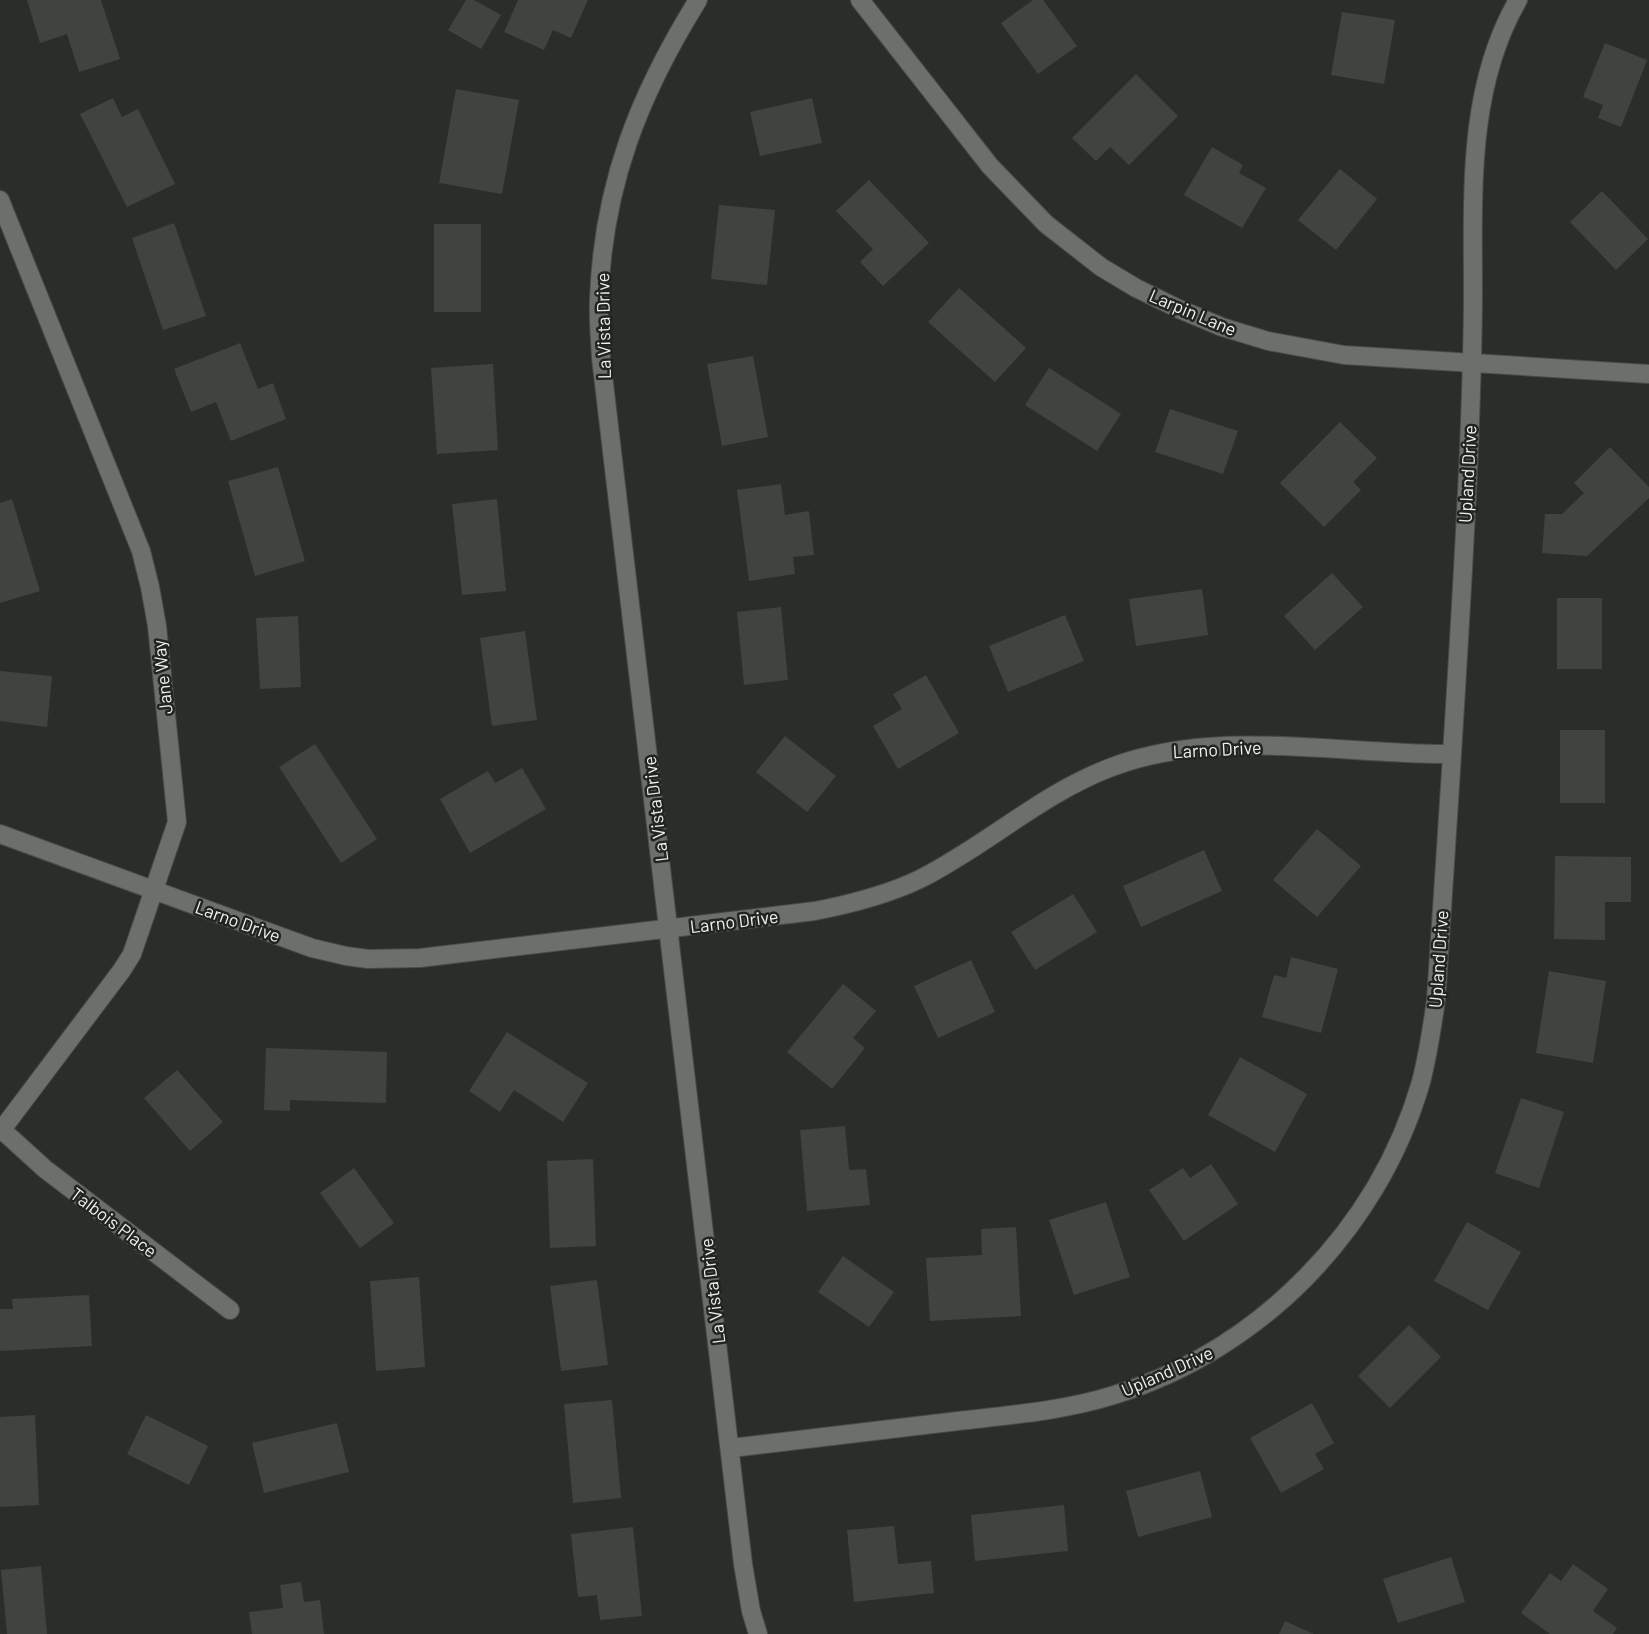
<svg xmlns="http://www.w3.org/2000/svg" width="1649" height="1634" font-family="Barlow,sans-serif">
<rect width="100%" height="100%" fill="#2a2e28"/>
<g fill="#40433e">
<polygon points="27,0 101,0 120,59 79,72 67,34 40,43"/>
<polygon points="466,0 474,0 501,15 481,49 448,30"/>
<polygon points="518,0 588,0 571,38 553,30 544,50 504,32"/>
<polygon points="1033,0 1043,0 1077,46 1038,74 1001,23"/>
<polygon points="1342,12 1395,20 1384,84 1331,75"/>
<polygon points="1605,43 1647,60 1621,127 1598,118 1603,105 1583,97"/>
<polygon points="1136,74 1178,116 1129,165 1110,147 1096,161 1072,138"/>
<polygon points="456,89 519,100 502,194 439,183"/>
<polygon points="113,98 122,117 138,109 175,184 127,207 80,114"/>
<polygon points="812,98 822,143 760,156 750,112"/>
<polygon points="1212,147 1243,165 1239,173 1266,188 1242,228 1184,195"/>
<polygon points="1340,169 1377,199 1336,250 1298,220"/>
<polygon points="869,180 929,243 883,286 860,262 873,249 836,211"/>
<polygon points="1602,191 1648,239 1616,270 1570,222"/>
<polygon points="719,205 775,210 767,285 711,279"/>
<polygon points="174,223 206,316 163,330 132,238"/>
<rect x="434" y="224" width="47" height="88"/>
<polygon points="959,288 1026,348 995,382 928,322"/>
<polygon points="240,343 258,389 273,383 286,419 231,441 216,402 191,412 174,369"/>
<polygon points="753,356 768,437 722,446 707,364"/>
<polygon points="493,364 498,450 437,454 431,368"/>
<polygon points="1049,368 1121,414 1097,451 1025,405"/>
<polygon points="1170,409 1238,431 1223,474 1155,452"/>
<polygon points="1340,422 1377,458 1353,482 1361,490 1324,527 1280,483"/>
<polygon points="1610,447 1649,487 1649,498 1587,556 1542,553 1545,514 1562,514 1584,493 1574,483"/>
<polygon points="278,467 305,561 255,576 228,481"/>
<polygon points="781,484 785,515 809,511 814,555 793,557 795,574 749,581 737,490"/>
<polygon points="12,499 40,591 0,603 0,503"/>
<polygon points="497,499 506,591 462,595 452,504"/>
<polygon points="1332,573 1363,607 1315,650 1284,616"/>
<polygon points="1202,589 1208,635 1136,646 1129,599"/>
<rect x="1557" y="598" width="45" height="71"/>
<polygon points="781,607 788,680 744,685 737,612"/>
<polygon points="1065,615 1084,661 1008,692 989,646"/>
<polygon points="298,616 301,687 260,689 256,618"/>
<polygon points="525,631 537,720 492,726 480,638"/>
<polygon points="0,671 52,676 47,727 0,721"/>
<polygon points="926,675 959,733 898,769 873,726 902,709 893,694"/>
<rect x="1560" y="730" width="45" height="73"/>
<polygon points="785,736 836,776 807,812 756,772"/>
<polygon points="315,744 377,839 341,863 279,767"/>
<polygon points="522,768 546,809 470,853 440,799 488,771 495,783"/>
<polygon points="1317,829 1361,866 1317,917 1273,880"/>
<polygon points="1204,850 1222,891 1141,927 1123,886"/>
<polygon points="1555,856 1631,857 1631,902 1605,902 1605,940 1554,939"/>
<polygon points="1073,894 1097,932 1035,970 1011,932"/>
<polygon points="1291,957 1338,969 1321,1033 1262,1017 1274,975 1286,978"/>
<polygon points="971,960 995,1012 938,1038 914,986"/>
<polygon points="1549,971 1606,981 1593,1063 1536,1053"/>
<polygon points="843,984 876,1011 853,1038 865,1048 832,1089 787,1052"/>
<polygon points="507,1032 588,1083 563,1122 514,1090 500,1112 469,1091"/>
<polygon points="266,1048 387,1052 386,1103 290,1100 290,1111 264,1110"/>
<polygon points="1240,1057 1307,1094 1275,1152 1208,1115"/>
<polygon points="177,1070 223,1122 190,1151 144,1098"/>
<polygon points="1521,1098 1564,1112 1539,1188 1495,1173"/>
<polygon points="845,1126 849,1170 866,1169 870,1205 807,1211 800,1130"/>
<polygon points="593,1159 596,1246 550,1248 547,1161"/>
<polygon points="1211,1164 1238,1204 1184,1241 1149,1190 1183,1168 1190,1178"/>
<polygon points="354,1168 394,1223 360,1248 320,1193"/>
<polygon points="1106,1202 1130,1277 1074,1295 1049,1220"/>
<polygon points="1467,1222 1521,1252 1488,1310 1434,1281"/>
<polygon points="1016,1227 1021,1316 930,1321 926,1258 982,1255 981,1229"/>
<polygon points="843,1256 894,1292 869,1327 818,1292"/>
<polygon points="419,1277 425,1367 376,1371 370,1281"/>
<polygon points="597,1280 608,1365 561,1371 550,1286"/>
<polygon points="89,1295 92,1346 0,1351 0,1309 13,1309 12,1299"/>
<polygon points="1409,1325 1441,1357 1390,1408 1358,1376"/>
<polygon points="612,1400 621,1498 573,1503 564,1404"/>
<polygon points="1312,1403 1334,1443 1315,1454 1324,1469 1281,1493 1250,1438"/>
<polygon points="35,1415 39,1505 0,1507 0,1417"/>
<polygon points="146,1415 208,1446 189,1485 127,1454"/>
<polygon points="337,1423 349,1472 264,1493 252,1443"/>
<polygon points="1200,1471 1212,1517 1138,1537 1126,1491"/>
<polygon points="1064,1505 1068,1551 975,1561 971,1515"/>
<polygon points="894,1526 898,1564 931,1561 934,1593 854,1602 847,1530"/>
<polygon points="633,1527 642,1616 600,1620 597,1595 578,1597 571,1534"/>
<polygon points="1451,1557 1465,1602 1398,1623 1383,1579"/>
<polygon points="1573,1564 1608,1589 1593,1611 1617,1628 1613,1634 1550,1634 1521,1613 1550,1573 1561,1581"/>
<polygon points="41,1566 47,1634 7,1634 1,1570"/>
<polygon points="301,1582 304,1602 320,1600 324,1634 252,1634 249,1612 283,1608 280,1585"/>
<polygon points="1285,1621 1314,1634 1279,1634"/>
</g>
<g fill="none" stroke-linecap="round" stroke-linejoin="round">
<g stroke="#484b46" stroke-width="20">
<g id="street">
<path d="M698,0C639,95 603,185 599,299C598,318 600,338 601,358L743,1564L751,1611L758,1634"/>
<polyline points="860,0 990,166 1046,224 1101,267 1136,288 1179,309 1222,327 1268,341 1344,355 1649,374"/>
<polyline points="0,200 141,551 150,587 157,626 177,822 132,954 122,970 0,1132"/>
<path d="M0,834L312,948L346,956L368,959L420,958L815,911C851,904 887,895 920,879C986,846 1042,793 1112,767C1218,727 1340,755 1451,754"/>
<polyline points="2,1130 45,1169 230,1310"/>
<path d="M731,1448C806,1439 882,1430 958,1421C1010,1415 1063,1411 1114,1395C1260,1350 1378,1230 1421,1082C1428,1055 1432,1028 1436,1000C1448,816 1461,633 1469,449C1471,396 1473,344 1473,292C1473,193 1467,88 1518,0"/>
</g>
</g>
<use href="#street" stroke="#6c706a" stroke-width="18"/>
</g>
<g text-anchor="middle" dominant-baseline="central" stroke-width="5" stroke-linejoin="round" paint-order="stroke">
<g font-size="18" fill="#eef1ed" stroke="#21241f">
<text transform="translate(1193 312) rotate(23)">Larpin Lane</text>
<text transform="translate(603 326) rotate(-91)">La Vista Drive</text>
<text transform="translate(1467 474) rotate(-87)">Upland Drive</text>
<text transform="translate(162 677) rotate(-96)">Jane Way</text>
<text transform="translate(1217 749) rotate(-3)">Larno Drive</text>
<text transform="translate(655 809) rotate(-97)">La Vista Drive</text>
<text transform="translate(238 921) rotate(20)">Larno Drive</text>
<text transform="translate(734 921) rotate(-7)">Larno Drive</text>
<text transform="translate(1438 959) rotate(-86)">Upland Drive</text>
<text transform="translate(114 1222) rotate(37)">Talbois Place</text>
<text transform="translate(712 1291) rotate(-97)">La Vista Drive</text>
<text transform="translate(1167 1371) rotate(-24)">Upland Drive</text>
</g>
</g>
</svg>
